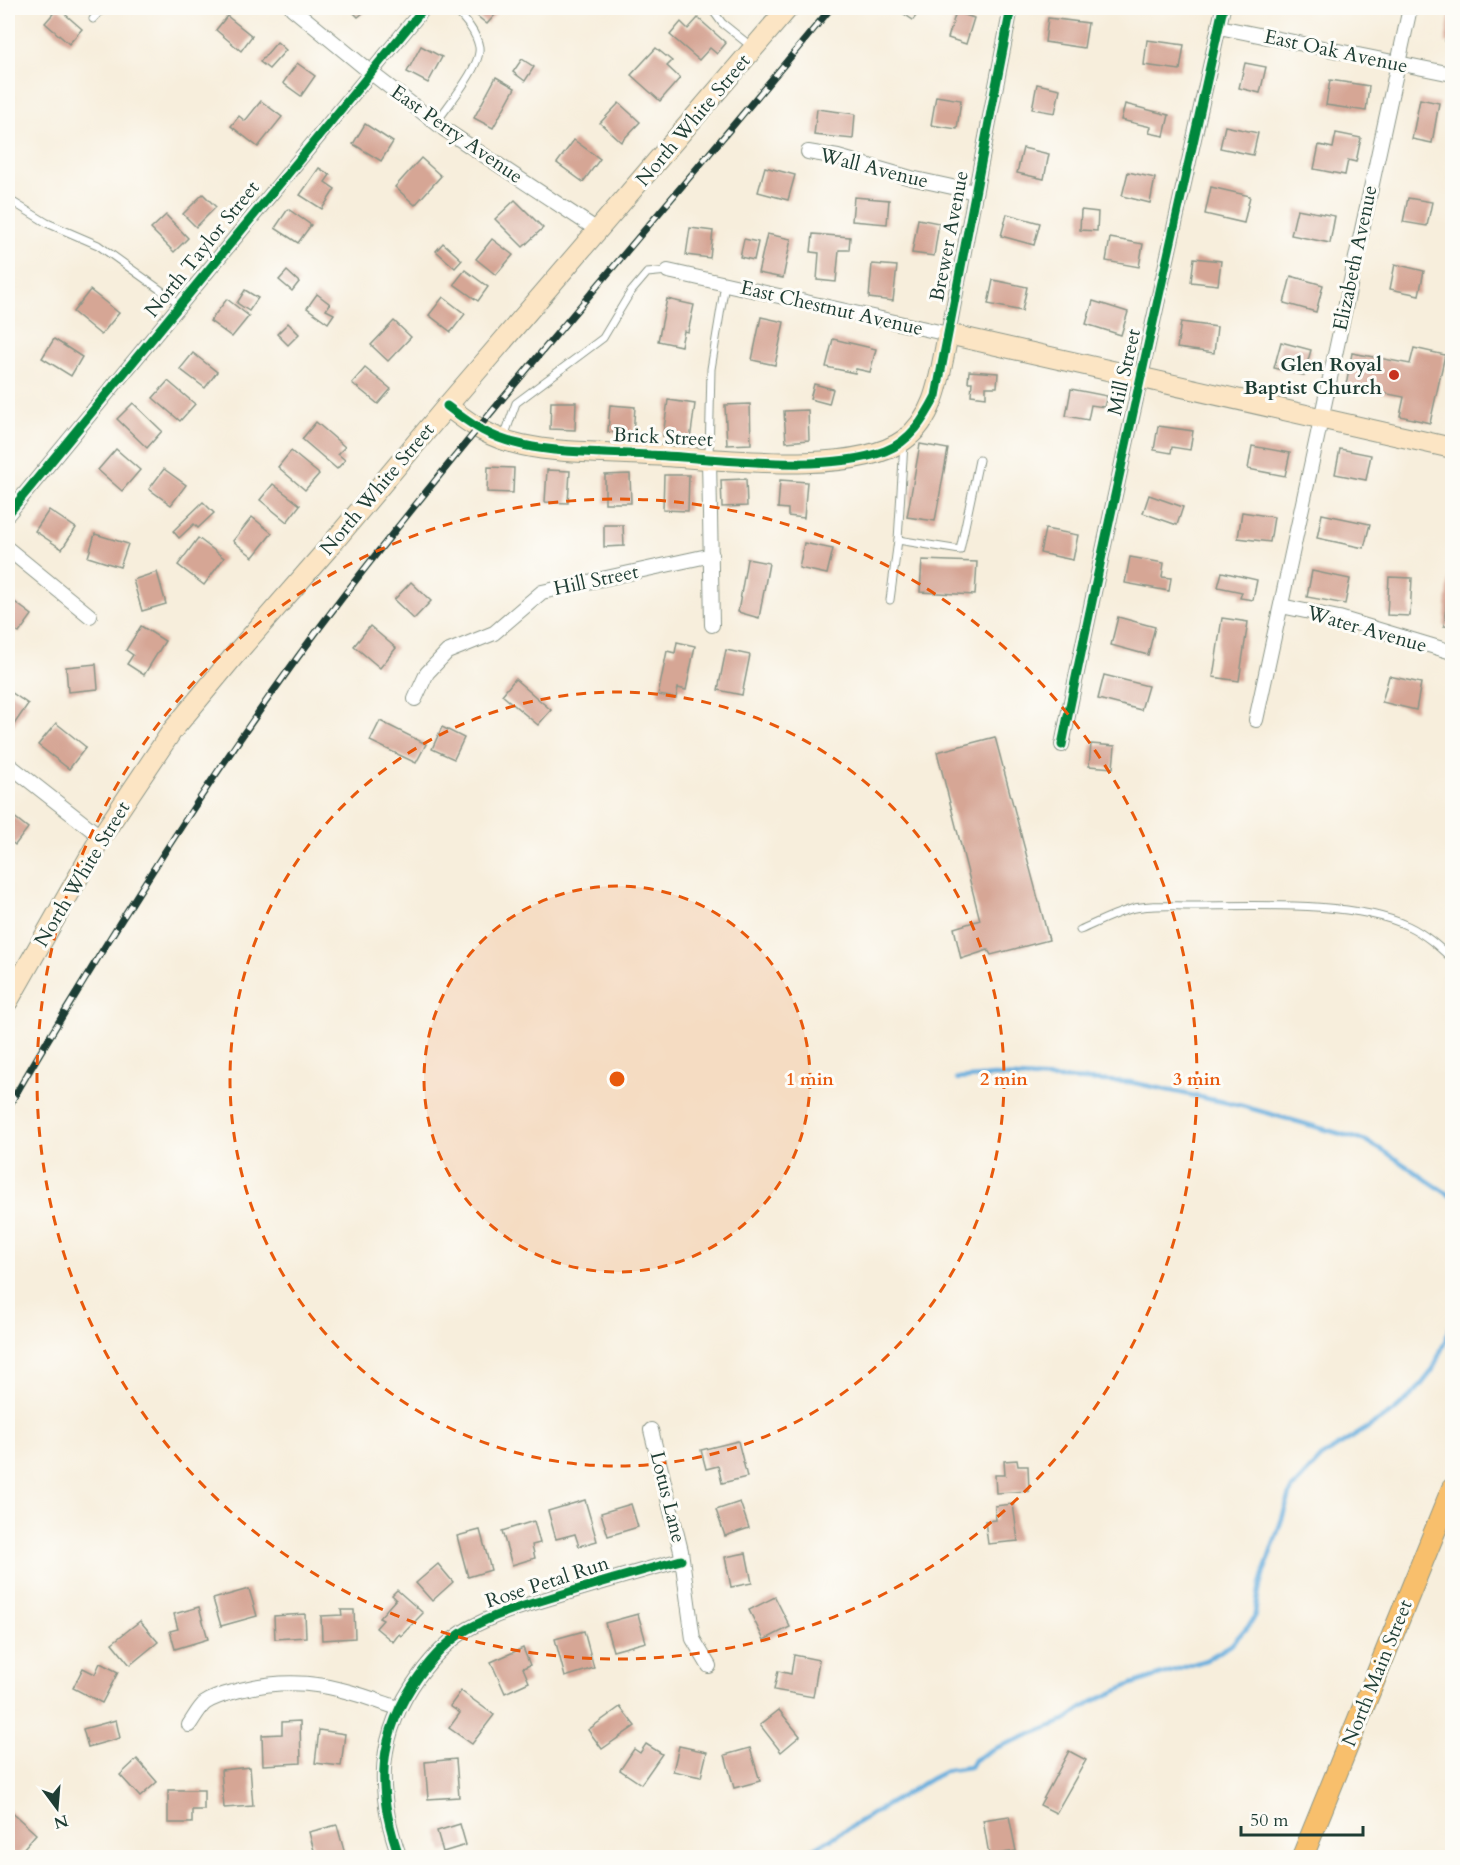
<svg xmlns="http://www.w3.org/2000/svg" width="1460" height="1865" font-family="Cardo,serif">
<rect width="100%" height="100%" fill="#fdfcf7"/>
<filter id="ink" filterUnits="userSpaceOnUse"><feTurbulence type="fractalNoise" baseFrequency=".0167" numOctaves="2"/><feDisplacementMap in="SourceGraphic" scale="12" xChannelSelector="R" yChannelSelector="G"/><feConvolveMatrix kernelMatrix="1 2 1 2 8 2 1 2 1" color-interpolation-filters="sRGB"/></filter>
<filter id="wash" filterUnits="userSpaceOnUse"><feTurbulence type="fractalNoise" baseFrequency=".008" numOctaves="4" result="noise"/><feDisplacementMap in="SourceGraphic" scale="24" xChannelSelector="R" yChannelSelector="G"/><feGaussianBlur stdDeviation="1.35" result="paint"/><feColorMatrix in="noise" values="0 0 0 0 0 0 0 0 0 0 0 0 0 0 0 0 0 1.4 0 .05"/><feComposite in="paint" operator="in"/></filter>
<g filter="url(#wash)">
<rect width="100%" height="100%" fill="#f7eedc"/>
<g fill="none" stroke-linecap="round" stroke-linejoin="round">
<g stroke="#67aedd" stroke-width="4.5">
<polyline points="957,1079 993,1076 1130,1082 1242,1106 1366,1141 1390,1155 1452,1197"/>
<polyline points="791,1858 815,1848 932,1778 948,1770 970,1767 974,1760 991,1750 1062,1722 1090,1703 1132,1684 1206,1660 1231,1645 1254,1619 1260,1584 1292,1489 1324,1455 1393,1412 1416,1391 1432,1371 1449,1332 1452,1315"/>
</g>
</g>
<g id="blocks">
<g fill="#d6a695">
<polygon points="58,8 82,29 69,44 45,23"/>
<polygon points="349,8 369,8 358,17"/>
<polygon points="473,8 501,8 487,24 471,11"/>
<polygon points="895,8 919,8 921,9 913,20"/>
<polygon points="1451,8 1452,8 1452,43 1445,42"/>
<polygon points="956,12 974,18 966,44 948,38"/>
<polygon points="227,16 252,36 241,51 216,30"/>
<polygon points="698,18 726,43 717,54 710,48 699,60 670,35 681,22 688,29"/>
<polygon points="1048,18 1088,23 1084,48 1045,42"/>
<polygon points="1147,40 1184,45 1180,70 1144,65"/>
<polygon points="277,42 286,50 269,69 260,62"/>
<polygon points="421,46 442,57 428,83 407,72"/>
<polygon points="656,48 672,61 667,66 680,78 660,101 631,75"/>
<polygon points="522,59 534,67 525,81 513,72"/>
<polygon points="297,63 315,76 301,96 283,83"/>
<polygon points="1245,63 1266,67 1260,93 1239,88"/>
<polygon points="496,77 515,88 493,128 474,118"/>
<polygon points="1330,80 1369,86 1366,111 1326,105"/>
<polygon points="1037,84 1060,89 1055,113 1032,109"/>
<polygon points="936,96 961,100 957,129 931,125"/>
<polygon points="1420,99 1439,103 1432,143 1412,139"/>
<polygon points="261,101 282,117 258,147 231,126 239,116 245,121"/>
<polygon points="619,103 640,122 621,142 600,123"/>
<polygon points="1125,104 1169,115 1164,136 1149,133 1151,127 1121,120"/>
<polygon points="817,109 855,114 853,139 814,135"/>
<polygon points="365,124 393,142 381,161 353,144"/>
<polygon points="1225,126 1258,133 1253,155 1220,148"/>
<polygon points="1336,133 1361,138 1356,162 1348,160 1345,175 1314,169 1319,145 1333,148"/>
<polygon points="574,140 600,159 583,182 557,163"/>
<polygon points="1023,148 1049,154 1044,179 1017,173"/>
<polygon points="421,158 441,176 415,205 395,187"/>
<polygon points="765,167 795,175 788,200 758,192"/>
<polygon points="319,168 330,175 325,182 335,189 322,209 300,195"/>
<polygon points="1128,172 1155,178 1150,203 1122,196"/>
<polygon points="1211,187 1250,196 1244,223 1205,214"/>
<polygon points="203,194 216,207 196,227 183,214"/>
<polygon points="854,197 889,200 887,224 852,221"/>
<polygon points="1408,198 1432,202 1427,226 1403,222"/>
<polygon points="515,200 543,228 523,247 495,219"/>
<polygon points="288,209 311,225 298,243 275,228"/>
<polygon points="1297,209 1335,216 1330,243 1291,235"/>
<polygon points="1081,210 1098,212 1097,231 1080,230"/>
<polygon points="1007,214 1040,223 1034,245 1001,236"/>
<polygon points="166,215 188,238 174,252 151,229"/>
<polygon points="918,219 939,223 934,256 912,253"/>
<polygon points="690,228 713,231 710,258 686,255"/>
<polygon points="767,234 791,239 783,278 758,273"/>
<polygon points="813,234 850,237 849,250 839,250 836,282 817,280 819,253 811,252"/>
<polygon points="1110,238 1143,244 1139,267 1106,261"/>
<polygon points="492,239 513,255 496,275 476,259"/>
<polygon points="744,239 758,242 754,260 740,257"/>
<polygon points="443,243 462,260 455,268 436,251"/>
<polygon points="1194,258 1221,261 1218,285 1191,282"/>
<polygon points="872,264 897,266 893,301 869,298"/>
<polygon points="1395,264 1424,271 1419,295 1390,289"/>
<polygon points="465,270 488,287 478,301 454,284"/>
<polygon points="287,271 299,282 292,291 279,280"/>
<polygon points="1291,276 1323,285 1316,312 1284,303"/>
<polygon points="993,280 1027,287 1022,311 988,304"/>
<polygon points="90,290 119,313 101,335 73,312"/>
<polygon points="245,290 258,298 249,311 237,303"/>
<polygon points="317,294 330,304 326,310 334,314 328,323 307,308"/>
<polygon points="443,297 465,314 451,332 429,315"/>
<polygon points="227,299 249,316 232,337 210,321"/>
<polygon points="667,299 694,305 688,332 684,331 681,346 658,341"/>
<polygon points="1093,301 1128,312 1121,335 1086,324"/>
<polygon points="761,317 784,322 775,365 752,360"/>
<polygon points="394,321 411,337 388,361 371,345"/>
<polygon points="1181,322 1217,327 1214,353 1177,348"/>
<polygon points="288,323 299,334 288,345 277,334"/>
<polygon points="54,339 82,357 71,376 42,358"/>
<polygon points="833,339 876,349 870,372 856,369 855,373 826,367"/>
<polygon points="1281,342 1311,350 1304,375 1274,368"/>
<polygon points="1414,348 1445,355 1430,423 1400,416 1404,397 1346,386 1352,353 1410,364"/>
<polygon points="193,353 217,372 205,388 180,369"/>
<polygon points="365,368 391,389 378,404 352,383"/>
<polygon points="969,371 998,373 997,387 986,387 986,397 971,395 972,382 968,382"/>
<polygon points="168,381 195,404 180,421 153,398"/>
<polygon points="814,384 833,389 829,404 810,399"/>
<polygon points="1071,389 1107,396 1104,407 1091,405 1088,420 1066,416"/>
<polygon points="668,400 695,404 690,440 663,436"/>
<polygon points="551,402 576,402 575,430 550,429"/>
<polygon points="133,403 162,431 147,448 117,419"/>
<polygon points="750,404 751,444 727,445 725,405"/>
<polygon points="610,405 635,407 633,434 608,432"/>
<polygon points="808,410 809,440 786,442 784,411"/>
<polygon points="316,422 345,447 338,454 345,460 337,469 302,439"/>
<polygon points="1158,426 1193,431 1190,450 1172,447 1171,453 1154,450"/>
<polygon points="920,444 948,449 935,521 907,517"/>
<polygon points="1252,446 1290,453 1285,476 1248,469"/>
<polygon points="116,449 140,470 122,491 98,470"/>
<polygon points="1340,449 1371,455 1366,480 1335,474"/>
<polygon points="291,451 319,474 305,490 278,467"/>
<polygon points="488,467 514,468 513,493 487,492"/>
<polygon points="164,469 186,485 171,505 149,489"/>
<polygon points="547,470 570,471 568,503 545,502"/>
<polygon points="630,474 631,503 605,503 605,475"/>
<polygon points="664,475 689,475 688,511 663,510"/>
<polygon points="746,479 747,506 722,507 721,480"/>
<polygon points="780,480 807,482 804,518 788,516 788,509 778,508"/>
<polygon points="273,484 300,505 287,522 260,500"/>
<polygon points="1149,495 1183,507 1177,525 1143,513"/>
<polygon points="203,502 214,513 198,528 194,524 179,538 173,531"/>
<polygon points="49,510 76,528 62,549 35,531"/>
<polygon points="1242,512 1274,517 1270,542 1238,538"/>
<polygon points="1322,514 1370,524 1364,548 1317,538"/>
<polygon points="252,517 272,533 253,557 233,541"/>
<polygon points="604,525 623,525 624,546 604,547"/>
<polygon points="1045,529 1078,535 1073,560 1040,553"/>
<polygon points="95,534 128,544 120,567 88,557"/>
<polygon points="198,538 224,558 204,585 178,565"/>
<polygon points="804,543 833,549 827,574 799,568"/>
<polygon points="1130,557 1164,563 1162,577 1171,578 1169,591 1125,583"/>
<polygon points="747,559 769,563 759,618 738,612"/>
<polygon points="922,560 977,562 975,595 920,592"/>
<polygon points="1312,571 1350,579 1345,604 1307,597"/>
<polygon points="157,572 166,604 142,611 133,580"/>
<polygon points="1222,572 1257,580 1253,600 1240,598 1242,592 1218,587"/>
<polygon points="1389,577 1412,578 1410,616 1387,615"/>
<polygon points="1449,577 1452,578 1452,627 1444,626"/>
<polygon points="411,582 431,601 414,619 394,600"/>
<polygon points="8,597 32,615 19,633 8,624"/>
<polygon points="1118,617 1155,627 1148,655 1111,645"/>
<polygon points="1222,618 1248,622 1239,681 1213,677"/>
<polygon points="141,626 165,641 144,675 127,664 133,655 126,650"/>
<polygon points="370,626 396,648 380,668 354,646"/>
<polygon points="677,642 695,646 686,690 678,688 676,698 658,695 667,651 675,653"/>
<polygon points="726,650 750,655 742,695 718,690"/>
<polygon points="96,664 98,689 68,692 66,667"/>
<polygon points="1104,675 1148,686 1141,710 1098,699"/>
<polygon points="1389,676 1421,683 1416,710 1382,702"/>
<polygon points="515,679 551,710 538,725 502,695"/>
<polygon points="8,690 28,704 13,726 8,722"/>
<polygon points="380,721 426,744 416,763 370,741"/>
<polygon points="56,723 86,747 69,769 38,745"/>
<polygon points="442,727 464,738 454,759 432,749"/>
<polygon points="995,737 1049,940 991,955 988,950 961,959 954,928 980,920 937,752"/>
<polygon points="1091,744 1115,746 1113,768 1089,766"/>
<polygon points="8,812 28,828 15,845 8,839"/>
<polygon points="738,1441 747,1477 722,1483 718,1466 706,1469 701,1450"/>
<polygon points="1017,1460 1018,1466 1028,1466 1029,1491 996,1493 995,1475 1005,1475 1004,1461"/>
<polygon points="585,1500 597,1541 579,1546 575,1534 556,1539 548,1511"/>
<polygon points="740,1502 749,1528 725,1536 716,1510"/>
<polygon points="631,1504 638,1527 608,1536 601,1513"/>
<polygon points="1013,1504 1018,1541 988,1544 985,1521 996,1520 995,1506"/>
<polygon points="534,1521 540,1543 532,1545 535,1558 512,1565 502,1531"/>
<polygon points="480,1530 491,1570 468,1577 457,1536"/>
<polygon points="746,1553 752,1583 731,1587 725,1557"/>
<polygon points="438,1564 453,1582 432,1601 416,1583"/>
<polygon points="249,1589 257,1616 221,1626 213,1599"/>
<polygon points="397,1590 423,1613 401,1636 399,1634 393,1642 376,1628 383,1620 379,1618 396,1599 392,1595"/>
<polygon points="775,1597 790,1627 764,1640 749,1610"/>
<polygon points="199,1607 208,1639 175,1649 170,1631 178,1629 174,1614"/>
<polygon points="341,1610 354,1610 355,1638 322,1640 321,1616 342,1615"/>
<polygon points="305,1614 306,1637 275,1639 274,1616"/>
<polygon points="638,1614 646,1642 613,1651 605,1623"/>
<polygon points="140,1621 158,1642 130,1665 112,1643"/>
<polygon points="584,1631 594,1668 565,1677 555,1639"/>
<polygon points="523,1648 530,1665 523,1668 529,1682 505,1693 491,1662"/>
<polygon points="794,1655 819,1660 813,1697 774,1690 778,1671 791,1674"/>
<polygon points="100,1663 118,1672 102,1703 73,1688 83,1668 95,1674"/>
<polygon points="461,1691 494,1715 472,1744 449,1728 460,1713 450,1706"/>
<polygon points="620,1707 635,1726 602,1749 588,1730"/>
<polygon points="779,1710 800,1736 781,1752 760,1725"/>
<polygon points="116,1720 120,1738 88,1747 83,1729"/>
<polygon points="300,1721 301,1763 263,1765 262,1735 282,1734 282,1722"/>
<polygon points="319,1730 345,1734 341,1766 315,1763"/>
<polygon points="646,1744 662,1754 641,1784 620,1770 634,1749 640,1753"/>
<polygon points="679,1746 707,1752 701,1777 673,1771"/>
<polygon points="750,1748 760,1781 734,1788 725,1755"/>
<polygon points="1069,1751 1086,1760 1056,1813 1040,1805"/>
<polygon points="137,1759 157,1782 140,1797 120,1775"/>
<polygon points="456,1759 459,1797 428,1799 425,1762"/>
<polygon points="250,1767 253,1806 224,1808 221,1770"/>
<polygon points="168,1790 204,1790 204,1810 192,1810 192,1823 168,1823"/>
<polygon points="8,1809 36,1834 17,1856 8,1848"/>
<polygon points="1009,1816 1016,1851 989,1855 983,1820"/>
<polygon points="460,1824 466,1845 443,1852 437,1831"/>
<polygon points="337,1825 346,1858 316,1858 309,1832"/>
</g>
</g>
</g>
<g filter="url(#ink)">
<use href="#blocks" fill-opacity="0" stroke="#8b9688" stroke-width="1.5"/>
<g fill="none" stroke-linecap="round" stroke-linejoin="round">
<g stroke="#8b9688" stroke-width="9">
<g id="lane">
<polyline points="711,8 722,23 752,47"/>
<polyline points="93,19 103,8"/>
<path d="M436,123C447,106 482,66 479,47C476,31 464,19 454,8"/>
<polyline points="8,199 47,223 98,245 180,304"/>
<polyline points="504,437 516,403 603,338 630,293 647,273 668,271"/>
<polyline points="709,457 711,369 725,284"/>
<polyline points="898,540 960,550 979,460"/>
<polyline points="890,600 898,540 904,443"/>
<path d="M1080,930C1096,923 1113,914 1131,909C1150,904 1171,906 1190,906C1251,906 1354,900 1408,926C1425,934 1439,947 1452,959"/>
</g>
</g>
<g stroke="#8b9688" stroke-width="16">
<g id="street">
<polyline points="292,8 370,72 444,129 599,231"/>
<polyline points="1219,27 1452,74"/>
<polyline points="808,152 838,157 911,178 975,192"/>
<polyline points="668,271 948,334 1011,8"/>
<polyline points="709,458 712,625"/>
<polyline points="8,514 424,8"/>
<polyline points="8,549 90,616"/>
<polyline points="1281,606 1339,618 1452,652"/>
<polyline points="415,699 427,673 447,652 494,633 542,592 712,555"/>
<polyline points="1256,720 1410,8"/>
<path d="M1062,745C1112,499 1169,253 1223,8"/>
<polyline points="8,764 101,837"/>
<polyline points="651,1430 681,1551 693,1639 709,1666"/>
<path d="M189,1725C194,1718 199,1708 205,1703C215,1696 229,1693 240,1690C301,1674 341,1688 398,1708"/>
<path d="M400,1858C375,1791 377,1734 419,1676C432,1658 449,1640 468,1629C498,1612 531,1604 563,1594C602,1582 641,1571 681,1560"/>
</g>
</g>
<g stroke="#8b9688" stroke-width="22">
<g id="secondary">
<path d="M447,406C473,426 490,438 522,445C563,454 608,452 649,455C712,458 853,477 904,440C937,416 940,372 948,334L1452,448"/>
<polyline points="8,1001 101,837 172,731 234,656 331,545 447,406 788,8"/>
</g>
</g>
<g stroke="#8b9688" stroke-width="23">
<polyline id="primary" points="1302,1858 1452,1489"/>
</g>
<use href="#lane" stroke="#fff" stroke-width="7"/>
<use href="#street" stroke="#fff" stroke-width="14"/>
<use href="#secondary" stroke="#fce5c4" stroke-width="20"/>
<use href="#primary" stroke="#f8bf6c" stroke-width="21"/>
<g stroke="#1f3d34" stroke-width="7">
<path id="rail" d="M8,1108C38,1054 72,1001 104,948C179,827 258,707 345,594C501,393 670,204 831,8"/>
</g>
<use href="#rail" stroke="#fdfcf7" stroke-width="4.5" stroke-dasharray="14" stroke-linecap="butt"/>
<g stroke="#fdfcf7" stroke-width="13">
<g id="cycleway">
<path d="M447,406C473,426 490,438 523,445C563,454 608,452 650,455C716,458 824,474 885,451C911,441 924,419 936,396L1011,8"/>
<polyline points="8,514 424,8"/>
<path d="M1062,745C1112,499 1169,253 1223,8"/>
<path d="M400,1858C375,1791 377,1734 419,1676C432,1658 449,1640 468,1629C498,1612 531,1604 563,1594C602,1582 641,1571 681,1560"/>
</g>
</g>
<use href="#cycleway" stroke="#00873e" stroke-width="9"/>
</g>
</g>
<circle cx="617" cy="1079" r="193" fill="#e8590c" fill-opacity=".12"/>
<g fill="none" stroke="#e8590c" stroke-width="3" stroke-dasharray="10 8">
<circle cx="617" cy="1079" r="193"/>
<circle cx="617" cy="1079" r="387"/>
<circle cx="617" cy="1079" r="580"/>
</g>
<circle fill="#c8321e" stroke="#fdfcf7" stroke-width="2" cx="1394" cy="375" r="6"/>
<g text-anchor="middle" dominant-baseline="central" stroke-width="6" stroke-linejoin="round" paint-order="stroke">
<g font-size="20" fill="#1f3d34" stroke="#fdfcf7">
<text transform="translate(1336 51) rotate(12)">East Oak Avenue</text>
<text transform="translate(693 120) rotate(-50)">North White Street</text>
<text transform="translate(457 134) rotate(35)">East Perry Avenue</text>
<text transform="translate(874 168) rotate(14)">Wall Avenue</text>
<text transform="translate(949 236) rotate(-79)">Brewer Avenue</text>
<text transform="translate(202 249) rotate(-51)">North Taylor Street</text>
<text transform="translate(1355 258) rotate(-78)">Elizabeth Avenue</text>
<text transform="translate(832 308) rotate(13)">East Chestnut Avenue</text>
<text transform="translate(1124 372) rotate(-77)">Mill Street</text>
<text transform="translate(663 437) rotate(3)">Brick Street</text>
<text transform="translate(377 489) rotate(-50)">North White Street</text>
<text transform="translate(596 580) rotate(-12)">Hill Street</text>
<text transform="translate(1367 629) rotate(16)">Water Avenue</text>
<text transform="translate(82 874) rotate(-59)">North White Street</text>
<text transform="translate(668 1497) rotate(76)">Lotus Lane</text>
<text transform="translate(547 1582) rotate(-18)">Rose Petal Run</text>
<text transform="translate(1377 1673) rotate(-68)">North Main Street</text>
</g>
<g font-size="20" font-weight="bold" fill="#1f3d34" stroke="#fdfcf7" text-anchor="end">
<text x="1382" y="364">Glen Royal<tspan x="1382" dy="23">Baptist Church</tspan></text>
</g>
</g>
<circle cx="617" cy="1079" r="9" fill="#e8590c" stroke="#fdfcf7" stroke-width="3"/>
<g font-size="18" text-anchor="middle" font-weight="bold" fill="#e8590c" stroke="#fdfcf7" stroke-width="6" stroke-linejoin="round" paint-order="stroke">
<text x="810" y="1085">1 min</text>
<text x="1004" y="1085">2 min</text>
<text x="1197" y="1085">3 min</text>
</g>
<rect width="1460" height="1865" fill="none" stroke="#fdfcf7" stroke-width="30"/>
<g transform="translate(57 1808) rotate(164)" stroke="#fdfcf7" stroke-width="4.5" paint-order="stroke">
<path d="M0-4.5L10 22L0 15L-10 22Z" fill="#1f3d34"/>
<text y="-9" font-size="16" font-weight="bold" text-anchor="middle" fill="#1f3d34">N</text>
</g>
<path d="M1241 1826v9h122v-9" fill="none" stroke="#1f3d34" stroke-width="3"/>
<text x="1250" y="1826" font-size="18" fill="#1f3d34" stroke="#fdfcf7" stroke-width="4.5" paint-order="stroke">50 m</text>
</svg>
